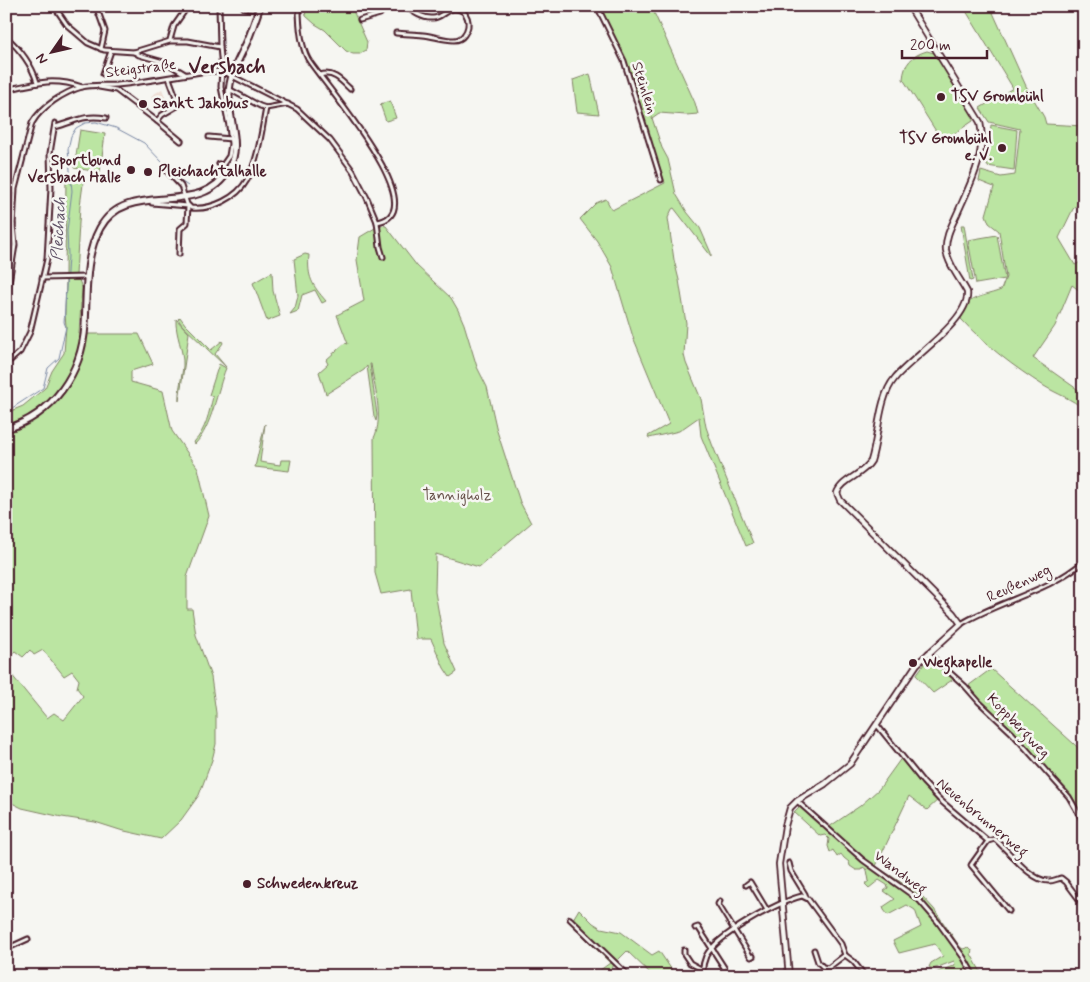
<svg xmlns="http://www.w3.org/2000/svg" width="1090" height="982" font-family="Mynerve,sans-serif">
<rect width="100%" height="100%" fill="#f6f6f2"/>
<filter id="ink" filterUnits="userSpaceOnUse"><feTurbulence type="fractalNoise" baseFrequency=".02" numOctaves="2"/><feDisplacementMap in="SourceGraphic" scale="10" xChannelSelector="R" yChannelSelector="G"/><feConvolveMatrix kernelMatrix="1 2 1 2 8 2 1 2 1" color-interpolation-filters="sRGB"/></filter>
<g filter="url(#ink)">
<polygon fill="#eeded5" points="162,89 170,109 161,113 151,96"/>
<g fill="#bbe5a2" stroke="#828266">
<polygon points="304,6 351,6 367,42 366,50 360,54 353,54 346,51 325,30 315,24 306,16"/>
<polygon points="600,6 651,6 695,103 698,114 686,115 659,113 652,118 662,148 668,159 676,194 687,212 700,228 711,253 711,256 674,208 672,209 668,218 674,260 679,280 686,323 684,355 686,363 701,399 706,427 712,444 753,543 746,546 701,436 699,417 679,431 649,438 648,436 669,424 633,337 612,267 597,241 580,219 596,203 606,199 612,210 665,183 615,38"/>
<path d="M963,6H990L1026,86L1044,117L1046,124L1084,126V199L1073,209L1059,238L1075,265L1084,260V294L1072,285L1055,326L1033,358L1084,394V409C1072,399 1057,394 1044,386C1014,367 985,345 961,319C963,314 964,307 967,304C972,297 992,294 1001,290L1006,277L999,231L989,223L986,215L994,187L979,181L981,171L1001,177L1015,175L1020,129L989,122L980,108L1013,88Z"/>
<path d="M927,51L934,53L973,114V121L952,135L954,136L943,138L939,136L903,79C904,64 912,55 927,51Z"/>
<polygon points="590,74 599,114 577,112 573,80"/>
<polygon points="390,101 396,118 386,121 380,104"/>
<polygon points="991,125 1017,130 1014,170 987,166"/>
<polygon points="80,130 105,134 100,172 74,168"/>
<polygon points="66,176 84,177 80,206 76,275 65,275"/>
<path d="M380,225L386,226L417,266L451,298L458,310L464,324L477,367L487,387L497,431L520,502L531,523L479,567L436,554L435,592L444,643L457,672L450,677L444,668L431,639H416L411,589L381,594L375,573L374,438C384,417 374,386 371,364H370L377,415L376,421L374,416L367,366L364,370L326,394L319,372L328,364L326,360L345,343L348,344L337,315L364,301L357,260L360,237Z"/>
<polygon points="961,225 964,225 973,280 970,281"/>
<polygon points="997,235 1005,279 976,284 968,240"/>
<path d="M305,254L309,255C307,277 312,285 326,301L322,303L315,290L302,295L298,311L290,314L295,308L298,296L294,259Z"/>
<polygon points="272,272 273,291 280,316 267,321 253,283"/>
<polygon points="66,279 79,280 82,288 79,334 139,334 153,364 131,371 131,382 163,391 172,431 198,468 209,516 187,577 187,609 192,609 196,635 211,677 216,713 216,744 212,760 199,795 181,820 161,839 120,830 95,822 62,817 22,808 6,800 6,668 47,718 54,713 64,720 83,696 77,688 79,680 72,671 64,676 43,650 34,655 30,650 23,657 15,651 6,659 6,413 23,406 45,388 52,371 64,353 66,326 65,314"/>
<polygon points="180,317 185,324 211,350 222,341 223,343 215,354 226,367 182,325 178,319"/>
<path d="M176,319L189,333L179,401C178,390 182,378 183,366C184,350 175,335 176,319Z"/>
<path d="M219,364L226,368C217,390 212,427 195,444L194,442C206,430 209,412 213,397L209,395Z"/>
<polygon points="265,424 260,462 280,465 281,460 291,460 289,471 255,467"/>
<polygon points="930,656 955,678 933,693 916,675"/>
<polygon points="991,669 1084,753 1084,818 1071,794 1010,728 983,704 968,686"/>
<polygon points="902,757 939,799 927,810 909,796 876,866 922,896 934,909 960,947 963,949 969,947 972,950 971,954 983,976 934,976 933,974 955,965 954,961 933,969 929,967 931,963 943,956 935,944 899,953 893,941 921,927 915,910 907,905 888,915 884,910 883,907 895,899 884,891 888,888 887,885 879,880 869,888 865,884 869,881 867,870 863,867 861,870 856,870 850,866 849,862 844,858 841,854 837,857 833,850 830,852 828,846 829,839 825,835 820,836 794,812 801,805 839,837 829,827 860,806 879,789"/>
<polygon points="579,909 593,923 601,928 621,932 652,955 659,951 676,976 653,976 627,951 617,961 573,919"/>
<polygon points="568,920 616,964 609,970 611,976 592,976 610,963 568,921"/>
</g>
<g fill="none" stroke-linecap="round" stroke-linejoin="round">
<g stroke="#7785a2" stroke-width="1">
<polyline points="221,6 223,46"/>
<polyline points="6,412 43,388 48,368 59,358 66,327 64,322 68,256 67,231 72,191 68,149 71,136 76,128 85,123 96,122 116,128 144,143 179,180 188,186"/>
</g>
<g stroke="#4a1f2b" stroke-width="7">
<g id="minor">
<polyline points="54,6 67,25 88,43 104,50 134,52 139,55 167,63 185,74"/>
<polyline points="96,6 105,31 101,49"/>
<polyline points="219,6 220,47 222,68 221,87 229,126 231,144 229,156 222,166 219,164"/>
<polyline points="243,6 244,8 252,9"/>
<path d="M299,6C299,23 300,44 308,59C318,77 439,213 377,222"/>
<polyline points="597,6 624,61 661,180"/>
<polyline points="360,20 380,14 386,6"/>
<path d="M396,33C405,34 414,34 423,35C433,36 444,40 454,40C458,40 462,38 464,35C472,25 468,8 454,9C446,9 441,18 433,18C423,19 413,12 405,6"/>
<path d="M6,37C21,50 31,63 37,82"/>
<polyline points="170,40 174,26 188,6"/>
<polyline points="134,52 170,41 188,41 220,47"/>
<polyline points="103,74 111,51"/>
<path d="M320,75C333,71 341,80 350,89"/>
<polyline points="99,87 116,90 157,121 181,141"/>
<polyline points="229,89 260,106 266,108 288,104"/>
<path d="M6,90C35,83 53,77 82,87"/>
<polyline points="157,121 162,115 179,105 169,78"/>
<path d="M55,127C75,122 83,114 106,118"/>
<polyline points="209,137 231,139"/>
<path d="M165,169L181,186L187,204L191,208C212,210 237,198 247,180C258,161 262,129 266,108"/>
<polyline points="152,203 188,206 187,223 180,229 179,254"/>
<polyline points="6,240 13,225"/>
<polyline points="42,278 87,277"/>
<path d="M6,301L15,245L13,225L15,189L32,123C41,107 64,92 82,87C93,84 105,86 117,85C145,82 173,76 201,72L215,71L226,73L297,109L330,140L353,171L367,198L377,222L380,247L383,257"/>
<polyline points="6,359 11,360 20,352 30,332 47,259 51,188 50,153 55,123"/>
<path d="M961,624C1000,600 1049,592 1084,561"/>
<polyline points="928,653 965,686 979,702 1012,733 1069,797 1084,823"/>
<path d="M877,725L923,782L940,800L988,841L995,839C1008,850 1031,882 1049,881C1053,881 1057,879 1061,878L1066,882L1084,906"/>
<polyline points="797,801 863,860 919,900 938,922 964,958 974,976"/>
<polyline points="988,841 971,865 1009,911"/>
<polyline points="789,863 791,871 805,894 806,897"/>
<polyline points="746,885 750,882 767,910"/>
<polyline points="720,901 718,904 751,957 753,956"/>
<polyline points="570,919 629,976"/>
<polyline points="695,928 698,927 725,969 723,970"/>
<polyline points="6,949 28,939"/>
<polyline points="684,950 684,954 690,963 703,970"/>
<polyline points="814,950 818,962 823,967 828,968 845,955"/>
<path d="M703,976C702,969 703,963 706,956C717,935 778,902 802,896L808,899L841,944L845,955L853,961L865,976"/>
</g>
</g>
<g stroke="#4a1f2b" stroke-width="8">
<path id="tertiary" d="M789,976L779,864L785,826L790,808L797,801L825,784L850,764L917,664L961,624L953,613L840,500L837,493C842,479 863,475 871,461C879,436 878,398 895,378C911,358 971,319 967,292C960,279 948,264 946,250C945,237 952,225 957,214C970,184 987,155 980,122L909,6"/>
</g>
<g stroke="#4a1f2b" stroke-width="9">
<path id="secondary" d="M6,429C53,415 82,373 85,325C87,294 84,257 100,228C128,177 201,221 229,169C242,143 228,121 229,95C229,75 239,59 247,42C252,30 256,18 260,6"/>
</g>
<use href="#minor" stroke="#f6f6f2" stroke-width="3"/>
<use href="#tertiary" stroke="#f6f6f2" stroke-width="4.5"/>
<use href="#secondary" stroke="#f6f6f2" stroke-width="5"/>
</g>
</g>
<g fill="#4a1f2b" stroke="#f6f6f2" stroke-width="2">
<circle cx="941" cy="97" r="5"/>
<circle cx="143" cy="104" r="5"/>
<circle cx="1002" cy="148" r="5"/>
<circle cx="131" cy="170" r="5"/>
<circle cx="148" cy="172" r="5"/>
<circle cx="913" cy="663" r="5"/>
<circle cx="247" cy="884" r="5"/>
</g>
<g text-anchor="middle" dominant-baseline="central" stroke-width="5" stroke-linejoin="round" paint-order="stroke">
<g font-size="15" fill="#4a1f2b" stroke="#f6f6f2">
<text transform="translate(141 69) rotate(-7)">Steigstraße</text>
<text transform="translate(644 88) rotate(72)">Steinlein</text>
<text transform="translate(1019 584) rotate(-25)">Reußenweg</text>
<text transform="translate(1018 726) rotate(46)">Koppbergweg</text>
<text transform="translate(982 818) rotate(40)">Neuenbrunnerweg</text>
<text transform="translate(900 873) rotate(37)">Wandweg</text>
</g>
<g font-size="15" font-weight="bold" fill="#4a1f2b" stroke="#f6f6f2" text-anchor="start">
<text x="951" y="97">TSV Grombühl</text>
<text x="153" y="104">Sankt Jakobus</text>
<text x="992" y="139" text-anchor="end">TSV Grombühl<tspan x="992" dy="17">e. V.</tspan></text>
<text x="121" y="161" text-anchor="end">Sportbund<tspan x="121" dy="17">Versbach Halle</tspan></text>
<text x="158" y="172">Pleichachtalhalle</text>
<text x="923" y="663">Wegkapelle</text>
<text x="257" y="884">Schwedenkreuz</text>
</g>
<g font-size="15" fill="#665049" stroke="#f6f6f2">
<text x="457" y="496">Tannigholz</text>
</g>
<g font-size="16" font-style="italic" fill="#605267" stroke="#f6f6f2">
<text transform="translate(59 229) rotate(-87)">Pleichach</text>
</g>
<g font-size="20" font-weight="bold" fill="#4a1f2b" stroke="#f6f6f2">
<text x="227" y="67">Versbach</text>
</g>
</g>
<rect width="1090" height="982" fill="none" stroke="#f6f6f2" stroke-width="25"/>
<rect x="12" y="12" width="1065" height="957" fill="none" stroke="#4a1f2b" stroke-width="2" filter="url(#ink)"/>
<g transform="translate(52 52) rotate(236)" stroke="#f6f6f2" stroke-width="4" paint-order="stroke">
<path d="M0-4L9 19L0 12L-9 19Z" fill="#4a1f2b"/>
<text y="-8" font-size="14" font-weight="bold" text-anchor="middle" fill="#4a1f2b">N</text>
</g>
<path d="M902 50v8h85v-8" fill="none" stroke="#4a1f2b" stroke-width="2.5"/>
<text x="910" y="50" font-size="15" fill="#4a1f2b" stroke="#f6f6f2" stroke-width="4" paint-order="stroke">200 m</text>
</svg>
